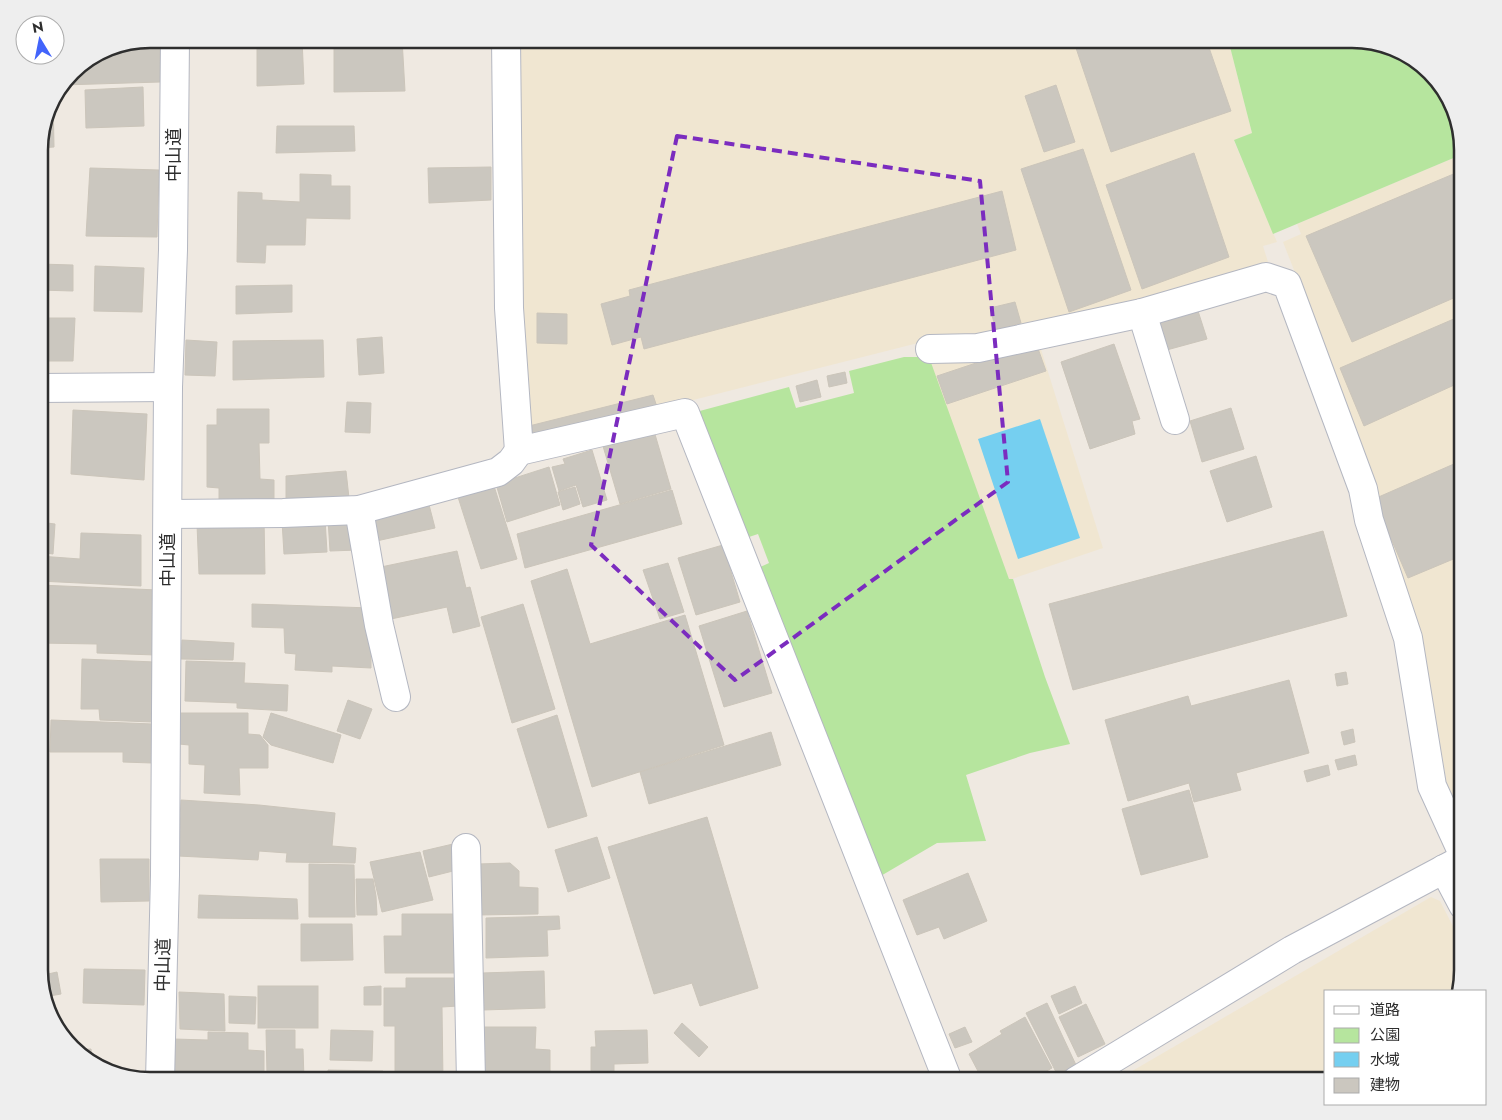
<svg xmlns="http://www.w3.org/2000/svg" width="1502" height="1120" font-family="Jost,'Noto Sans JP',sans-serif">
<rect width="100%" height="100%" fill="#efe9e1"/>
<g fill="#f0e6d1">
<polygon points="512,39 1228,39 1252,133 1234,141 1277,242 1263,246 1268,262 1098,313 1034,327 1103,548 1009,580 922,342 528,442"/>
<polygon points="1463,154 1463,823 1447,785 1422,637 1332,367 1283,242 1301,234 1297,224"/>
<polygon points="1431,897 1440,901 1460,940 1463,952 1463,970 1456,991 1326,991 1326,1081 1115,1081"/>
</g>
<g fill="#b6e59e">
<polygon points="1228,39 1352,39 1420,62 1452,101 1463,154 1273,234 1234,140 1252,133"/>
<polygon points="904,357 929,357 1009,579 1013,579 1045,677 1070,744 1030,753 966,775 986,841 937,843 879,877 758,568 769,563 758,534 746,538 696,412 789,387 796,408 854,393 849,371"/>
</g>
<polygon fill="#75cff0" points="1040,419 1080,538 1018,559 978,439"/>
<g fill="#cbc7bf" stroke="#cbc5ba">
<polygon points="150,39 160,39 160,82 62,85 76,67 108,47"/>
<polygon points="257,39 302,39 304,84 257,86"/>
<polygon points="402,39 405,91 334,92 334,42"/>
<polygon points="411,39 432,39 411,41"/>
<polygon points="1073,39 1206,39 1231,111 1111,152"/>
<polygon points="1056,85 1075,142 1044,152 1025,96"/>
<polygon points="143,87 144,126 86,128 85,90"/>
<polygon points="53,97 54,147 39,148 50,101"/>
<polygon points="277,126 354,126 355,151 276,153"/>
<polygon points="1083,149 1131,290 1069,312 1021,169"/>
<polygon points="1194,153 1229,257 1142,289 1106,185"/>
<polygon points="491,167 491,200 429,203 428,168"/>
<polygon points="90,168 159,170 157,237 86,236"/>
<polygon points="1463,170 1463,294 1352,342 1306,236"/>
<polygon points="300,174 331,175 331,186 350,186 350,219 306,218 305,245 266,245 265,263 237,262 238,192 262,193 262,200 300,202"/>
<polygon points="1002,191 1016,250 644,349 641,337 612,345 601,304 630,296 629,290"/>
<polygon points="39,264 73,265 73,291 39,290"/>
<polygon points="95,266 144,268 142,312 94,311"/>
<polygon points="292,285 292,312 236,314 236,286"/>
<polygon points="1015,302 1021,323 996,330 990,308"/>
<polygon points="1198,311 1207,339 1163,351 1155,324"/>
<polygon points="537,313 567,314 567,344 537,343"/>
<polygon points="1463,315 1463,381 1364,426 1340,368"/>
<polygon points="39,318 75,318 73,361 39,361"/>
<polygon points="382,337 384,373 359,375 357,339"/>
<polygon points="186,340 217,342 215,376 185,375"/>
<polygon points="323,340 324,377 233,380 233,341"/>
<polygon points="1036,343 1046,371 947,404 937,376"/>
<polygon points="1114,344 1140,419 1132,421 1135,434 1090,449 1061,362"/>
<polygon points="845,372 847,383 829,387 827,376"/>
<polygon points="817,380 821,397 800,402 796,386"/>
<polygon points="653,395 657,407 532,438 529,426"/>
<polygon points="347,402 371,403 370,433 345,432"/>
<polygon points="1231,408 1244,449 1202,462 1190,421"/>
<polygon points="217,409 269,409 269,443 259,443 260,479 274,480 274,509 219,508 219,488 207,487 207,425 217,425"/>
<polygon points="73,410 147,414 144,480 71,474"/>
<polygon points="654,431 671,489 620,504 603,446"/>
<polygon points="592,450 607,500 583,507 576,485 559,491 552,467 565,464 563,459"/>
<polygon points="1256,456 1272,507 1227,522 1210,471"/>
<polygon points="1463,460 1463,555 1408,578 1374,499"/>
<polygon points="549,467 560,505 507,522 496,484"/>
<polygon points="346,471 350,507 286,510 286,476"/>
<polygon points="494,486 517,559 481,569 458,497"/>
<polygon points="575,487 580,504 563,510 558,492"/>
<polygon points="672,490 682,524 525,568 517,534"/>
<polygon points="427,497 435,528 372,542 365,513"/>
<polygon points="355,517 358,550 330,551 328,519"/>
<polygon points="264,518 265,574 199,574 197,524"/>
<polygon points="325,519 327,552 284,554 282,521"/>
<polygon points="39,522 55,524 53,554 39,552"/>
<polygon points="1323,531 1347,616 1073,690 1049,604"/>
<polygon points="81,533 141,535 141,586 39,581 39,556 80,559"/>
<polygon points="723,545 740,602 696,615 678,558"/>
<polygon points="457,551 466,588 470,587 480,626 453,633 447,607 391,619 381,567"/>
<polygon points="668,563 684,612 660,619 643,570"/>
<polygon points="567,569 590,644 685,615 724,745 592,787 531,581"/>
<polygon points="39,585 158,590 156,655 97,653 97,644 39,643"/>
<polygon points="252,604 371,608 371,668 332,666 332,672 295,670 296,654 285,653 284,628 252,627"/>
<polygon points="523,604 555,709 512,723 481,617"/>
<polygon points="747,611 772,693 724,707 699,626"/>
<polygon points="182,640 234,643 233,660 181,659"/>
<polygon points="82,659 155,662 153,722 100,720 99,709 81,709"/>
<polygon points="186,661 245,663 244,683 288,685 287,711 237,708 237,703 185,701"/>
<polygon points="1346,672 1348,684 1337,686 1335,674"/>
<polygon points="1289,680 1309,753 1236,773 1241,790 1194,802 1189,783 1128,801 1105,720 1188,696 1191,706"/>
<polygon points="348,700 372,709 360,739 337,731"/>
<polygon points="180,713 248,713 248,734 260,735 268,745 268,768 239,768 240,795 204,793 205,765 189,764 189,745 179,744"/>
<polygon points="271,713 341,735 333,763 271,745 263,737"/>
<polygon points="557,715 587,816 548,828 517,729"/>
<polygon points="51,720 153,724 152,763 123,762 123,752 50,752"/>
<polygon points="1353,729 1355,742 1344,745 1341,732"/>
<polygon points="771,732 781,765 649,804 640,772"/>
<polygon points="1355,755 1357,765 1338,770 1335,760"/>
<polygon points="1328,765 1330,775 1307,782 1304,771"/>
<polygon points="39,770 46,770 47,799 39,799"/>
<polygon points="1189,790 1208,857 1141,875 1122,809"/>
<polygon points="181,800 259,805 335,813 332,846 356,848 355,863 286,862 287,853 259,851 258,860 178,856"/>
<polygon points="707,817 758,988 700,1006 692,983 654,994 608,847"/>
<polygon points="597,837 610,878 568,892 555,850"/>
<polygon points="453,844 457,870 429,877 423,851"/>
<polygon points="420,852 433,900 382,912 370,862"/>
<polygon points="100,859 149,859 149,901 101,902"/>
<polygon points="510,863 519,871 519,887 538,888 538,914 478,915 478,864"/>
<polygon points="309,864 354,865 355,917 309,917"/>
<polygon points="968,873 987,921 944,939 939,927 917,935 903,900"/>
<polygon points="356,879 373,879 376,896 377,915 357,915"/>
<polygon points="199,895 297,899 298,919 198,918"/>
<polygon points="402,914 453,914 454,973 385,973 384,936 402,936"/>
<polygon points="559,916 560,929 547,930 548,956 486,958 486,918"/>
<polygon points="301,924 352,924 353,960 301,961"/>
<polygon points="84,969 145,970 144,1005 83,1003"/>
<polygon points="544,971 545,1008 483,1010 482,973"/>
<polygon points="57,972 61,994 44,997 39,976"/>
<polygon points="406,978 458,978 458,1006 442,1007 443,1081 395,1081 395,1026 384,1026 384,988 406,988"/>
<rect x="258" y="986" width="60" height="42"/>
<polygon points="381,986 381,1005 364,1005 364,987"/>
<polygon points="1075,986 1082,1003 1059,1014 1051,996"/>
<polygon points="179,992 224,994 225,1031 180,1029"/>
<polygon points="229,996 256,997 255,1024 229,1023"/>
<polygon points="1047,1003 1076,1065 1057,1074 1026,1013"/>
<polygon points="1086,1004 1105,1044 1078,1057 1059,1017"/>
<polygon points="1025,1017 1052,1068 1029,1081 977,1081 975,1078 980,1075 969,1054 1002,1034 1000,1031"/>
<polygon points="682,1023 708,1047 699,1057 674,1033"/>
<polygon points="483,1027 536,1027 535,1049 550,1050 550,1078 478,1079"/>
<polygon points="965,1027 972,1042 955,1048 949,1034"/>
<polygon points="266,1030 295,1030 295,1049 303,1049 304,1079 325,1081 271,1081 271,1075 267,1074"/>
<polygon points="331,1030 373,1031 372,1061 330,1060"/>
<polygon points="647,1030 648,1063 614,1064 614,1081 591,1081 591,1047 596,1047 595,1031"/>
<polygon points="208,1032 248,1033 248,1050 264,1051 264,1074 172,1074 173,1039 208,1040"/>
<polygon points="91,1049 92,1061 82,1058 75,1050"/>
<polygon points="328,1070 383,1071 383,1081 328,1081"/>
<rect x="242" y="1076" width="26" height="5"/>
</g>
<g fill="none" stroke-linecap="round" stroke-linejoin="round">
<g stroke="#b4b7c1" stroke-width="30">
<g id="minor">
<polyline points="506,39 509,308 519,451 685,413 948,1081"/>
<polyline points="1142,313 1175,420"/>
<polyline points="930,349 978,348 1142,313 1266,277 1287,284 1363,489 1369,520 1408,638 1432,786 1463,854"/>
<polyline points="39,388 168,387"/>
<polyline points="359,510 379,625 396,697"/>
<polyline points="168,514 283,513 359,510 498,472 511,462 519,451"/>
<polyline points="466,848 471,1081"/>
<polyline points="1444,869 1463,905"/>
<polyline points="160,1081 165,875 168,387 173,250 175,39"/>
<polyline points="1076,1081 1292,950 1463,859"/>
</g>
</g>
<use href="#minor" stroke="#fff" stroke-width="28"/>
</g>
<path fill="none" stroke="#7b2cbf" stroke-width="4" stroke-dasharray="10 6" stroke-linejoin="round" d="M677,136L980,181L1008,482L735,680L591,545Z"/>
<g text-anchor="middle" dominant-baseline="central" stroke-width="5" stroke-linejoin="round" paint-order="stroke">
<g font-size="18" fill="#2e2e2e" stroke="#fff">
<text transform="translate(174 155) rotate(-90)">中山道</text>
<text transform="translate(168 560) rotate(-90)">中山道</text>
<text transform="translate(163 965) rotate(-89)">中山道</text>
</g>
</g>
<path d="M0 0H1502V1120H0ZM150 48H1352A102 102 0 0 1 1454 150V970A102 102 0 0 1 1352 1072H150A102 102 0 0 1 48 970V150A102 102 0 0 1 150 48Z" fill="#eee" fill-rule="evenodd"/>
<path fill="none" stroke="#2e2e2e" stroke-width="2.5" d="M150 48H1352A102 102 0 0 1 1454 150V970A102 102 0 0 1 1352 1072H150A102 102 0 0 1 48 970V150A102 102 0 0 1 150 48Z"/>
<rect x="1324" y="990" width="162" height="115" fill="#ffffff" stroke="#ababab"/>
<rect x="1334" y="1006" width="25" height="8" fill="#ffffff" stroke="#ababab"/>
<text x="1370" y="1015" font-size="15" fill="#2e2e2e">道路</text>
<rect x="1334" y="1028" width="25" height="15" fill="#b6e59e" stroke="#ababab"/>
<text x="1370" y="1040" font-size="15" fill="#2e2e2e">公園</text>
<rect x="1334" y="1052" width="25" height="15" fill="#75cff0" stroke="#ababab"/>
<text x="1370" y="1065" font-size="15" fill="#2e2e2e">水域</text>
<rect x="1334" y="1078" width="25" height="15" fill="#cbc7bf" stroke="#ababab"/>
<text x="1370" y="1090" font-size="15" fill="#2e2e2e">建物</text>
<g transform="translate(40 40) rotate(350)"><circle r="24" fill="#ffffff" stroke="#ababab"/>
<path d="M0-4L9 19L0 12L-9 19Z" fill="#4264fb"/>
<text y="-8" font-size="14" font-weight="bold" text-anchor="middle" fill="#2e2e2e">N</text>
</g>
</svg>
